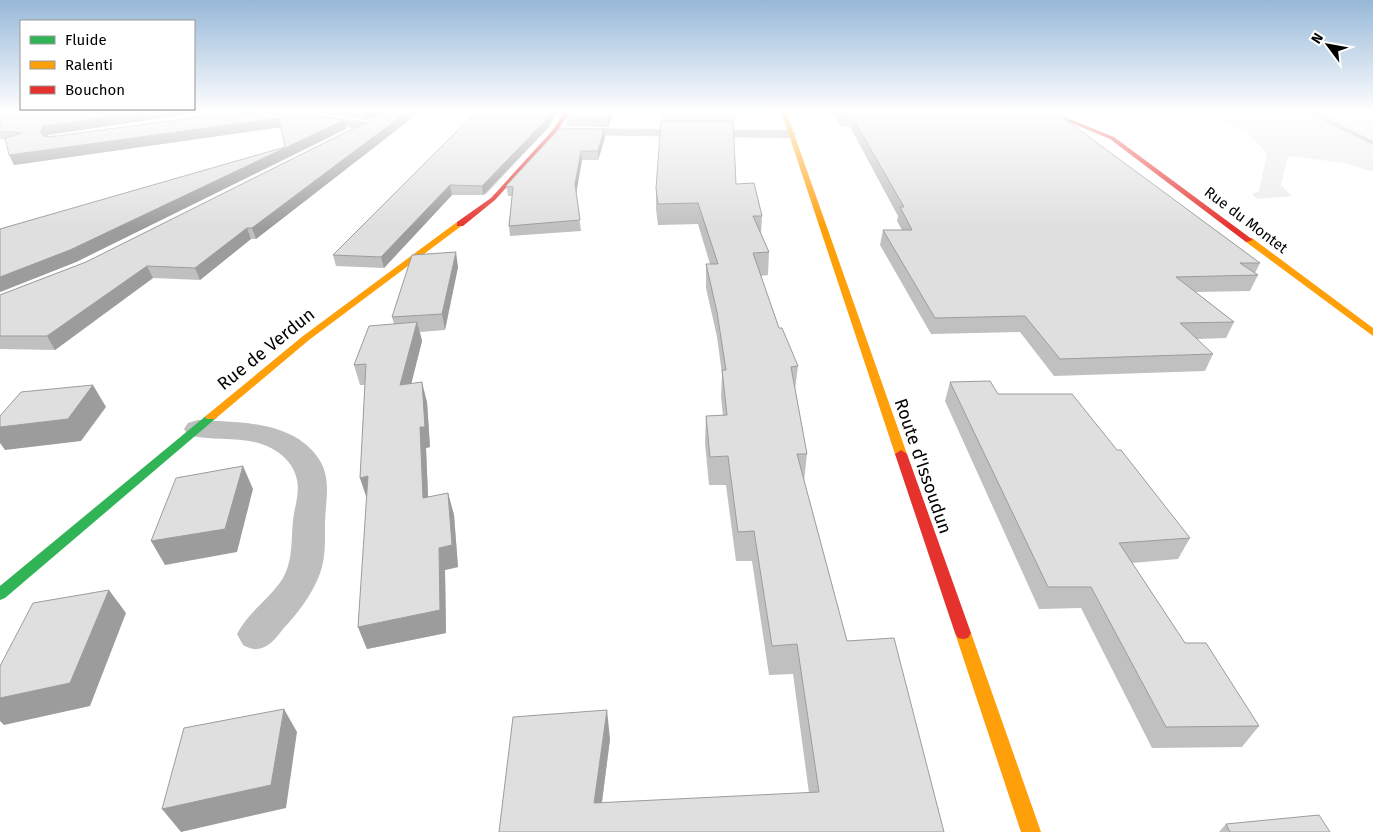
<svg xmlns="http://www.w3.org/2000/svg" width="1373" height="832" font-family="'Fira Sans',sans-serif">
<rect width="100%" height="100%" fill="#fff"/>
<polygon fill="#ececec" points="1194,111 1373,111 1373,172 1345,163 1288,156 1281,185 1292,196 1257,199 1252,194 1259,191 1267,154 1246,131"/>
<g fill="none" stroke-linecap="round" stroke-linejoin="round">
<polygon fill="#bfbfbf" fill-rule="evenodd" points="1304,111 1313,111 1373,141 1373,145"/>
<g fill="#bebebe" fill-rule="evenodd">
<polygon points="226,111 320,115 367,122 374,126 367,130 320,123 244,120"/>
<polygon points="566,128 790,130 797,134 790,138 561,135 559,132"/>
<path d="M198,420C232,422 276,421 304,443C335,468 326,491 325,523C325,541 326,559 319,576C311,596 298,613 283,629C276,638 269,648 257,649C253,650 247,647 243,645L237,634C248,612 270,599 283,578C293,561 291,540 293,521C294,508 300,494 297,480C294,465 284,455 271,448C246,435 215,442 188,435L184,429L188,423Z"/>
</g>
<polygon fill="#30b455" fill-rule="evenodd" points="211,414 217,417 215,419 5,598 0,600 0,586 207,415"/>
<g fill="#ff9f0a" fill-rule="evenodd">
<polygon points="781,111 786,111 907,454 905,457 897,457 895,454"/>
<polygon points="457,222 464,224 309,340 215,419 207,419 205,417 207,415 303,336"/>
<polygon points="1246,238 1252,238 1373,328 1373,336 1246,242"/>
<polygon points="963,627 968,628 971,633 1041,832 1021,832 955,633 958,628"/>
</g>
<g fill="#e5322d" fill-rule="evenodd">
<polygon points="565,111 570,111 556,133 495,200 463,226 457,226 457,222 491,198 552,131"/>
<polygon points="1042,111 1050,111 1114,137 1253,240 1246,242 1110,139"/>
<polygon points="901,450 907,454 971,633 968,638 963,639 958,638 955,633 895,454"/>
</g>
</g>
<g fill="#c0c0c0">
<polygon points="0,111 48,135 47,136 344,120 346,129 76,262 0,292 0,229 285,147 281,127 14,165 6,140 0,139"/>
<polygon points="282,111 388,111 367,120 320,113"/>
<polygon points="408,111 421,111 256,239 251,239 200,280 153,278 55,350 0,349 0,295 86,262"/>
<polygon points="477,111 558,111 548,128 486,194 483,195 452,195 384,268 336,266 333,255"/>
<polygon points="570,111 613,111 608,127 567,126 566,118"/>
<polygon points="663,111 735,111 734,128 736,184 762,216 761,234 769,252 768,275 761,276 779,328 798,366 795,390 807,454 804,481 847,641 944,832 499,832 610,739 602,803 809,793 793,674 769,675 752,561 736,561 726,485 709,485 705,443 706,416 723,416 721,397 722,374 717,337 706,288 706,264 710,264 698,224 658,225 656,209 656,188"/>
<polygon points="832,111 1054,111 1260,263 1255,273 1258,275 1250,291 1196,292 1234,322 1226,338 1197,339 1213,354 1205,371 1054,376 1020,332 931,334 880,245 883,230 902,230 897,221 898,216 850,127 840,126"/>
<polygon points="604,129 605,138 598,160 582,160 576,193 581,231 510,236 509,226 512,196 508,196 506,186"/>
<polygon points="458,267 445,330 420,332 422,341 411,383 427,402 430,447 426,448 428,497 448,493 454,515 458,567 445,570 446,633 367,649 358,627 367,498 360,478 365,385 360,385 354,365 394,324 392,317"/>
<polygon points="950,382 998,394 1117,450 1190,538 1178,559 1132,563 1185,643 1259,726 1242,747 1152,748 1081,608 1039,609 945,401"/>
<polygon points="1226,824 1330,832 1219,832"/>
</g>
<g fill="#9c9c9c">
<polygon points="147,111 210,111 48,135 44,141 40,132 43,126"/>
<polygon points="365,111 388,111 367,120"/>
<polygon points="408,111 421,111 256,239 252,228"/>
<polygon points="552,111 558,111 548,128 483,195 482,186"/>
<polygon points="610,111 613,111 608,127 608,118"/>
<polygon points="279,118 282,127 14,165 9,155"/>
<polygon points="344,120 346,129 76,262 0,292 0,277"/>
<polygon points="604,129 605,138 598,160 598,151"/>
<polygon points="581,151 582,160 576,194 575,184"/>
<polygon points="450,185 452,195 384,268 381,257"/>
<polygon points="247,228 251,239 200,280 195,268"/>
<polygon points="456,252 458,267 445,330 442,314"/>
<polygon points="147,266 153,278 55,350 47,336"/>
<polygon points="417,322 422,341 406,405 400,385"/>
<polygon points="422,382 427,402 430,447 426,448 429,519 423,498 420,427"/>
<polygon points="93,385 106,407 81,441 5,450 0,443 0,427"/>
<polygon points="243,466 253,489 237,552 165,565 151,541"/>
<polygon points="368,476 367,499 360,478"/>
<polygon points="448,493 454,515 458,567 445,570 446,633 367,649 358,627 439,548"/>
<polygon points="109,590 126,613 90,706 4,725 0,721 0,698"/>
<polygon points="284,709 297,732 286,808 181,832 162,809"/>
<polygon points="607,710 610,739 598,831 594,803"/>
</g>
<g fill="#dfdfdf" stroke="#9c9c9c">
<polygon points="0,111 147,111 43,126 40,132 43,136 49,137 236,112 317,116 344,120 70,250 0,277 0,229 285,147 279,118 9,155 5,138 22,133 0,131"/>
<polygon points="393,111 408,111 252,228 247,228 195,268 147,266 47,336 0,336 0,295 86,262 344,133"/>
<polygon points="477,111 552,111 547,119 484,184 482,186 450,185 381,257 333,255"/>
<polygon points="570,111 610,111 608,118 566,118"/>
<polygon points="663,111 735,111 734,120 662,120"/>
<polygon points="839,111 1054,111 1260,263 1240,263 1258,275 1176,277 1234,322 1180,323 1213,354 1060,359 1025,316 935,318 883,230 912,230 900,207 904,207 851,115 841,115"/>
<polygon points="661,121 733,122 736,184 754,183 762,216 753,216 769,252 753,253 779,328 782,328 798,366 791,367 807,454 797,454 847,641 894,638 944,832 499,832 513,717 607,710 594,803 819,792 797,644 772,646 754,531 738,532 728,456 710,457 706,416 727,415 722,370 726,370 717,312 706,264 718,264 698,203 658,204 656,188"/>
<polygon points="559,129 604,129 598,151 581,151 575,184 580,220 509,226 513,187 506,186"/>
<polygon points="456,252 442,314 392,317 412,255"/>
<polygon points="417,322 400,385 422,382 425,427 420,427 423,498 448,493 452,545 439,548 440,610 358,627 368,476 360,478 366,364 354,365 369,326"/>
<polygon points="990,381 998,394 1072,394 1117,450 1121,450 1190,538 1119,543 1185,643 1206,643 1259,726 1166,727 1091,587 1048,587 950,382"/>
<polygon points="93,385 68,419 0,427 0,416 21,392"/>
<polygon points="243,466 225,529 151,541 176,478"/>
<polygon points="109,590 70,683 0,698 0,666 33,603"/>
<polygon points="284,709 271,785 162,809 184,728"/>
<polygon points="1319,815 1330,832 1230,832 1226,824"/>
</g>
<linearGradient id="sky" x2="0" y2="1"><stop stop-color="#97b8d8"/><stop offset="0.49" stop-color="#fff"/><stop offset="1" stop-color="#fff" stop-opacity="0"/></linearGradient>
<rect width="1373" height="228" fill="url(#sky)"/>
<g text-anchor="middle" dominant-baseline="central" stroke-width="4" stroke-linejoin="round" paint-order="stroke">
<g font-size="15" fill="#000" stroke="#fff">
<text transform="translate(1246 220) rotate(37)">Rue du Montet</text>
</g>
<g font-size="18" fill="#000" stroke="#fff">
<text transform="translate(266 349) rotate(-39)">Rue de Verdun</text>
<text transform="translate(923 466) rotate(71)">Route d'Issoudun</text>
</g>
</g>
<rect x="20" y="20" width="175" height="90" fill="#ffffff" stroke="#999999"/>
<rect x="30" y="36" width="25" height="8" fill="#30b455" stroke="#999999"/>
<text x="65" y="45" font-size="15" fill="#000000">Fluide</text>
<rect x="30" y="61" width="25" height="8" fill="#ff9f0a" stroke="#999999"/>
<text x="65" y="70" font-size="15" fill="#000000">Ralenti</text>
<rect x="30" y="86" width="25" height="8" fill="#e5322d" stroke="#999999"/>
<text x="65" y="95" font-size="15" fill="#000000">Bouchon</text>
<g transform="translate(1328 45) rotate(302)" stroke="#ffffff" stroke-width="4" paint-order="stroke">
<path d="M0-4L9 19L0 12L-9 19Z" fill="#000000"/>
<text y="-8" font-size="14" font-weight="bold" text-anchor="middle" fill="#000000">N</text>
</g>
</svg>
